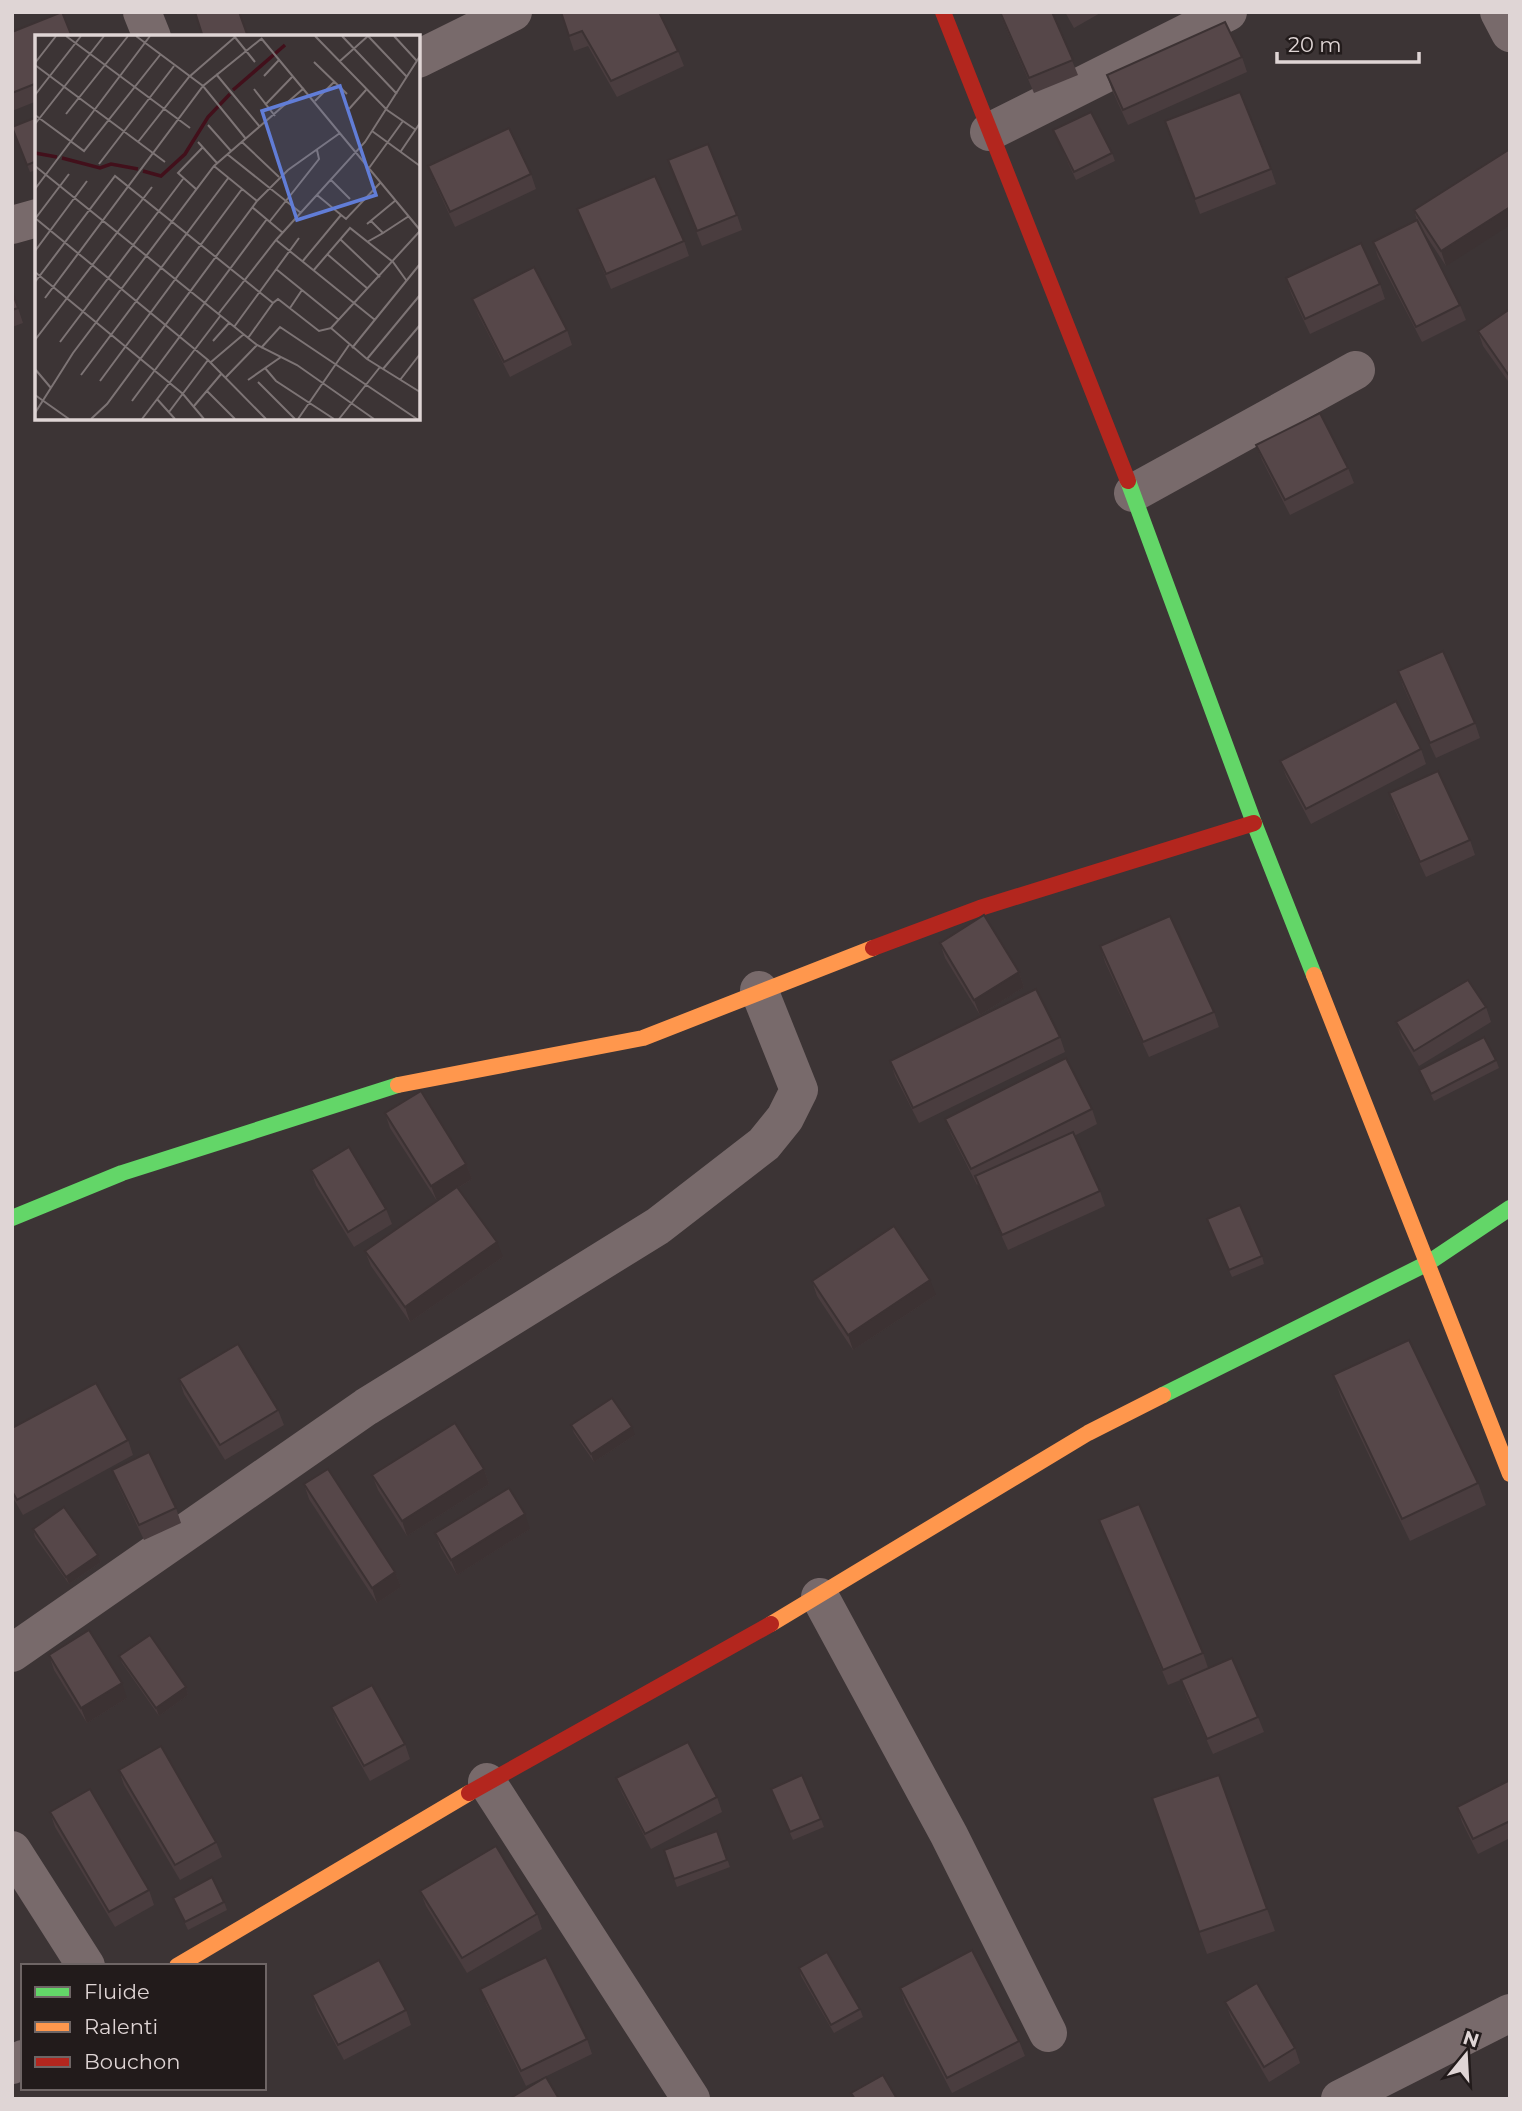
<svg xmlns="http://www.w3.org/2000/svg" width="1522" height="2111" font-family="Montserrat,sans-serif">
<rect width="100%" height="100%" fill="#3c3435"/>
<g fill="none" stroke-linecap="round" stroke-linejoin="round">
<g stroke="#786a6b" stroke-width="38">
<polyline points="142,12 152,37"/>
<polyline points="1499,12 1510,33"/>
<polyline points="418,59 513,12"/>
<polyline points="989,132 1228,12"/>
<polyline points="12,225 37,218"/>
<polyline points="1133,493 1356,370"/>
<polyline points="820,1597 949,1835 1048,2033"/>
<polyline points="12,1653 366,1407 658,1226 764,1144 785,1118 799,1090 759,990"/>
<polyline points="487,1782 691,2099"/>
<polyline points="12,1850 86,1966"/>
<polyline points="12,2065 23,2059"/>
<polyline points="1340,2099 1510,2013"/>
</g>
<g stroke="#63d668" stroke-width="16">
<polyline points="1128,481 1254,823 1314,975"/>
<polyline points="12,1218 122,1173 398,1085"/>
<polyline points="1163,1395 1428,1263 1510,1208"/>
</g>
<g stroke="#ff974d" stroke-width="16">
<polyline points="1314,975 1510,1474"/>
<polyline points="398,1085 643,1038 873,948"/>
<polyline points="771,1624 1088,1433 1163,1395"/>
<polyline points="177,1966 469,1793"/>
</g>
<g stroke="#b3261e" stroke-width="16">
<polyline points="943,12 1128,481"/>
<polyline points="873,948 980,908 1254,823"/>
<polyline points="469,1793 771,1624"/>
</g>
</g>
<g fill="#4a3d3f">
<polygon points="561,12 678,51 684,66 617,97 588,46 574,51"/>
<polygon points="999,12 1052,12 1078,75 1034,93"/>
<polygon points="1065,12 1102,12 1074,28"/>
<polygon points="12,32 37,37 37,101 12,111"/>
<polygon points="1242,57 1247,72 1128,125 1112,90 1107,75"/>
<polygon points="37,117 37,170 30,172 12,127"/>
<polygon points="1165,121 1271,169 1276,184 1200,214"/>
<polygon points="1053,130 1112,153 1115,161 1076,180"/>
<polygon points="1510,149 1446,266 1423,231 1460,305 1466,320 1422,342 1378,257 1373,242 1417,220 1414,210"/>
<polygon points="668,160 737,215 742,230 702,246"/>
<polygon points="428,166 531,174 536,189 455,227 434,181"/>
<polygon points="577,209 684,241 689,256 611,289"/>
<polygon points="1286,278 1380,284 1385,299 1310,334 1291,293"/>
<polygon points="12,290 23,323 12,327"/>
<polygon points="472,299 567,330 572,345 510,377 478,314"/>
<polygon points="1510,309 1510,384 1483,346 1478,331"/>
<polygon points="1256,445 1348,468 1354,483 1290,515 1262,460"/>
<polygon points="1398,671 1475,723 1480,738 1436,758 1403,686"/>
<polygon points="1421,749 1426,764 1311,824 1286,776 1280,761"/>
<polygon points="1389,793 1470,840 1475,855 1426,877 1394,808"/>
<polygon points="940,943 1019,972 1024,987 980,1015 945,958"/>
<polygon points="1100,946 1214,1012 1219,1027 1149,1057 1105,962"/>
<polygon points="1486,1007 1491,1022 1419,1066 1402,1037 1396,1022"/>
<polygon points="1060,1037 1065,1052 919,1123 895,1076 890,1061"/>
<polygon points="1496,1060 1499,1068 1434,1101 1419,1070"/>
<polygon points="1092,1109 1097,1124 1074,1136 1100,1191 1105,1206 1008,1250 978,1184 977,1185 951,1134 945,1119"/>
<polygon points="385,1113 466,1164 472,1179 458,1188 503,1257 410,1322 371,1266 365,1251 437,1201 390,1128"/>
<polygon points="311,1170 386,1209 392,1224 354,1247 316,1185"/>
<polygon points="1210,1226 1262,1256 1264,1264 1232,1277"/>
<polygon points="812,1281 936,1295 853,1350 817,1296"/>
<polygon points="1333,1375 1478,1483 1486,1505 1410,1541 1341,1397"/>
<polygon points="179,1379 278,1410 284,1425 225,1460 184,1394"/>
<polygon points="571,1425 635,1435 594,1462 574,1433"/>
<polygon points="12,1428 128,1440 133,1455 23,1515 12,1496"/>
<polygon points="484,1469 489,1484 407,1536 378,1490 372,1475"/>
<polygon points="112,1470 176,1508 181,1523 144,1540 118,1485"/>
<polygon points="304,1484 395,1572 401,1587 377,1603 309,1499"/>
<polygon points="1099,1520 1203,1653 1208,1668 1258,1717 1264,1732 1213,1754 1186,1695 1181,1680 1198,1673 1168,1685"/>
<polygon points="33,1529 98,1555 101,1562 69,1584 35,1537"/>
<polygon points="530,1529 457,1575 441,1548 435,1533"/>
<polygon points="49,1655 127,1698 87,1723 54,1670"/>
<polygon points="119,1656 186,1687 188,1695 159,1716 122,1663"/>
<polygon points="331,1707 405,1744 410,1759 370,1781 337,1722"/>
<polygon points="119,1770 216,1842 222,1857 180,1880 124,1785"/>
<polygon points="1219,1775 1275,1931 1207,1954 1152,1798"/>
<polygon points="616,1778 717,1797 722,1812 651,1849 622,1793"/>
<polygon points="1510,1780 1510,1838 1478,1854 1462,1822 1457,1807"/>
<polygon points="774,1797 821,1819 824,1827 793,1840"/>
<polygon points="50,1812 149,1890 154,1905 115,1927 55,1827"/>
<polygon points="717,1831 730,1867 677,1887 664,1850"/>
<polygon points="420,1891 537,1914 542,1929 467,1973 426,1906"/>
<polygon points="173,1898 224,1902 227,1910 188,1930"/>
<polygon points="799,1968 860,2009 863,2017 834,2033 801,1976"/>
<polygon points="900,1988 1019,2041 1025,2056 952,2093 905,2003"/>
<polygon points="480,1989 587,2039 592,2054 526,2086 486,2004"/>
<polygon points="312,1995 406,2010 411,2025 344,2060 317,2010"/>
<polygon points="1225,2002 1295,2048 1300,2063 1269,2082 1231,2017"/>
</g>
<g fill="#3c3233">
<polygon points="1510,207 1510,225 1446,266 1441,251"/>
<polygon points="1019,972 1024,987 980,1015 974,1000"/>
<polygon points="466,1164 472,1179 437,1201 431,1186"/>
<polygon points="497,1242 503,1257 410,1322 405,1307"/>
<polygon points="930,1280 936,1295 853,1350 848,1335"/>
<polygon points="632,1427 635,1435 594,1462 591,1454"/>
<polygon points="484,1469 489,1484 407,1536 402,1521"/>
<polygon points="525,1514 530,1529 457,1575 451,1560"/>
<polygon points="98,1555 101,1562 69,1584 66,1577"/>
<polygon points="395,1572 401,1587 377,1603 372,1588"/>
<polygon points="122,1683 127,1698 87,1723 81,1708"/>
<polygon points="186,1687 188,1695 159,1716 156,1708"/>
</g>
<g fill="#564749" stroke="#3c3233" stroke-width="2">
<polygon points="62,12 72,37 37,37 37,83 12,93 12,32"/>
<polygon points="195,12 239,12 248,37 203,37"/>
<polygon points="561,12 659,12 678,51 611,81 582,31 569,36"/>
<polygon points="1000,12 1052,12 1073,60 1029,78"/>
<polygon points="1225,22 1242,57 1123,110 1107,75"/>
<polygon points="1240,92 1271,169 1195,199 1165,121"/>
<polygon points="1091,112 1112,153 1074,172 1053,130"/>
<polygon points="37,117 37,161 27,165 12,127"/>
<polygon points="509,128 531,174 450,212 428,166"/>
<polygon points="708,144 737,215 697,231 668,160"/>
<polygon points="1510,149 1510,207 1441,251 1414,210"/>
<polygon points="655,176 684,241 606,274 577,209"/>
<polygon points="1417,220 1460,305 1416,327 1373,242"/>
<polygon points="1361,243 1380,284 1305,319 1286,278"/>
<polygon points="534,267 567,330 504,362 472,299"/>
<polygon points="12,291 18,308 12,310"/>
<polygon points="1510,309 1510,377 1478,331"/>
<polygon points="1320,413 1348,468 1285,500 1256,445"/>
<polygon points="1443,651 1475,723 1430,743 1398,671"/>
<polygon points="1396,701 1421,749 1306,809 1280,761"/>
<polygon points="1438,771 1470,840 1420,862 1389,793"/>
<polygon points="984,915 1019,972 974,1000 940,943"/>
<polygon points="1170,916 1214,1012 1143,1042 1100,946"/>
<polygon points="1468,980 1486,1007 1414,1051 1396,1022"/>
<polygon points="1036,989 1060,1037 913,1108 890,1061"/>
<polygon points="1484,1037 1496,1060 1431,1094 1419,1070"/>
<polygon points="1066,1058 1092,1109 971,1169 945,1119"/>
<polygon points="421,1091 466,1164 431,1186 385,1113"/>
<polygon points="1073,1132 1100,1191 1002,1235 975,1176"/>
<polygon points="349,1147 386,1209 348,1232 311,1170"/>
<polygon points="457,1187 497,1242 405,1307 365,1251"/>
<polygon points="1240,1205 1262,1256 1229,1270 1207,1219"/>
<polygon points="894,1226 930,1280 848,1335 812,1281"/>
<polygon points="1409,1340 1478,1483 1402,1519 1333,1375"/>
<polygon points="238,1344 278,1410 220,1445 179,1379"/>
<polygon points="96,1383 128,1440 17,1500 12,1491 12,1428"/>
<polygon points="612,1398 632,1427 591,1454 571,1425"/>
<polygon points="455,1423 484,1469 402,1521 372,1475"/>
<polygon points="149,1452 176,1508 139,1525 112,1470"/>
<polygon points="328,1469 395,1572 372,1588 304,1484"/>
<polygon points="509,1488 525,1514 451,1560 435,1533"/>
<polygon points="1139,1504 1203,1653 1163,1670 1099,1520"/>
<polygon points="64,1507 98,1555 66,1577 33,1529"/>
<polygon points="89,1630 122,1683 81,1708 49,1655"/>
<polygon points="150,1635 186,1687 156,1708 119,1656"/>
<polygon points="1232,1658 1258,1717 1207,1739 1181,1680"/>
<polygon points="372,1685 405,1744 364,1766 331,1707"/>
<polygon points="688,1742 717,1797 645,1834 616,1778"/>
<polygon points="161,1746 216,1842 175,1865 119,1770"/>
<polygon points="802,1775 821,1819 790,1832 771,1789"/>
<polygon points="1219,1775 1267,1909 1199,1932 1152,1798"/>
<polygon points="1510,1780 1510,1821 1473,1839 1457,1807"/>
<polygon points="90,1789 149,1890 109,1912 50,1812"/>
<polygon points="717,1831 727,1860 674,1879 664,1850"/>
<polygon points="496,1846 537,1914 462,1958 420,1891"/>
<polygon points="212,1877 224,1902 185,1922 173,1898"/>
<polygon points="972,1950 1019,2041 947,2078 900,1988"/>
<polygon points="827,1952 860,2009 831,2025 799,1968"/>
<polygon points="546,1957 587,2039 521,2071 480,1989"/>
<polygon points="379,1960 406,2010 338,2045 312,1995"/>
<polygon points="1257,1983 1295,2048 1264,2067 1225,2002"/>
<polygon points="883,2075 897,2099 855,2099 851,2093"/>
<polygon points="546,2077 559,2099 509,2099"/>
</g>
<g transform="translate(35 35)">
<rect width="385" height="385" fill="#3c3435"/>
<path fill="none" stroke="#42101b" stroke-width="3.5" d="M198,55L250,10M0,118L22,122M27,123L65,133L76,129L103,134M108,136L126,141L150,119L173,82L195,59"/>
<path fill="none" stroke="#7d7475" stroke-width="2" d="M31,1L155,93M101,1L168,51L211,104M199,1L220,27M280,1L352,75L381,95M307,1L362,59M333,1L372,42M359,1L382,26M226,3L385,195M305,26L333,1M279,27L312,59M0,28L21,1M0,30L130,127M181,39L225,92M229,41L244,25M219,54L240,81M0,60L46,1M280,66L299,47M230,70L258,41M314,74L331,55M31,79L93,1M0,80L49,116L125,20M0,89L69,1M173,90L196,116M337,96L385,131M103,107L154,42L200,2M163,107L182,128M207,107L244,142M366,116L385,88M192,119L266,178M64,129L139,31M0,131L222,310L262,330L339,384M179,131L222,166M334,133L368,86M296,145L315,164M0,154L115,1M161,154L143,138L168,112M282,160L311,184L345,148M217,172L248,198M0,183L173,325L231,384M0,184L34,139M235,186L284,124L282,115M332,189L361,165M348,198L374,181M305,204L345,242M241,205L340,285M332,207L348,198L336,186M0,216L52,146M292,219L333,254M267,227L306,180M241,234L304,285M278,236L315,193L358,227L371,245M0,237L148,359L169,384M0,247L80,141L238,268L243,264L284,296L296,293L332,324L385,357M10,263L168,51L226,4M255,273L267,255M184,278L241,205L330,107L385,21M199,292L264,203M296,293L385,196M213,303L238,268M0,305L117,152M178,306L194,288M25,307L148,144M226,313L245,292L382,384M317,313L385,229M332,324L385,260M176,327L209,299M230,333L241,346L299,384M0,334L16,353M348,334L385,290M46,340L194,142M191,342L222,310M213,345L246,322M365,345L385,319M65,346L207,154M223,347L260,384M172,356L200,384M0,360L34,384M122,364L140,384M97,366L232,184M159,371L187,338M134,377L173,325M0,378L38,318L179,131L269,53M56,384L72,369L222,166L253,135L305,98M107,384L186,280M263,384L314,310M304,384L345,332"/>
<path fill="#617dd7" fill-opacity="0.15" stroke="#617dd7" stroke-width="3.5" d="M305,51L341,160L262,185L227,76Z"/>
<rect width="385" height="385" fill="none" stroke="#dfd5d5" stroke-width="3.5"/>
</g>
<rect width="1522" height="2111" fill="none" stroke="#dfd5d5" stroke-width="28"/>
<rect x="21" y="1964" width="245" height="126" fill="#221b1b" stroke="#6e6565" stroke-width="2"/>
<rect x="35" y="1987" width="35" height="10" fill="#63d668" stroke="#6e6565" stroke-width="2"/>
<text x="84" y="1999" font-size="21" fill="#dfd5d5">Fluide</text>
<rect x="35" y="2022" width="35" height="10" fill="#ff974d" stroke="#6e6565" stroke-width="2"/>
<text x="84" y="2034" font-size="21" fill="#dfd5d5">Ralenti</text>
<rect x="35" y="2057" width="35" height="10" fill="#b3261e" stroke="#6e6565" stroke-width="2"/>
<text x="84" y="2069" font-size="21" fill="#dfd5d5">Bouchon</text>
<g transform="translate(1466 2055) rotate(18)" stroke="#221b1b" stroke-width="5" paint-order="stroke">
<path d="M0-5L12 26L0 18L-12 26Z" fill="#dfd5d5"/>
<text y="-10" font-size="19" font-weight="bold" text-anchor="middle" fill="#dfd5d5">N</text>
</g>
<path d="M1277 52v10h142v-10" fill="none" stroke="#dfd5d5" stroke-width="3.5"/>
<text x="1288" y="52" font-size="21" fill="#dfd5d5" stroke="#221b1b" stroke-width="5" paint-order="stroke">20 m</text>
</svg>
